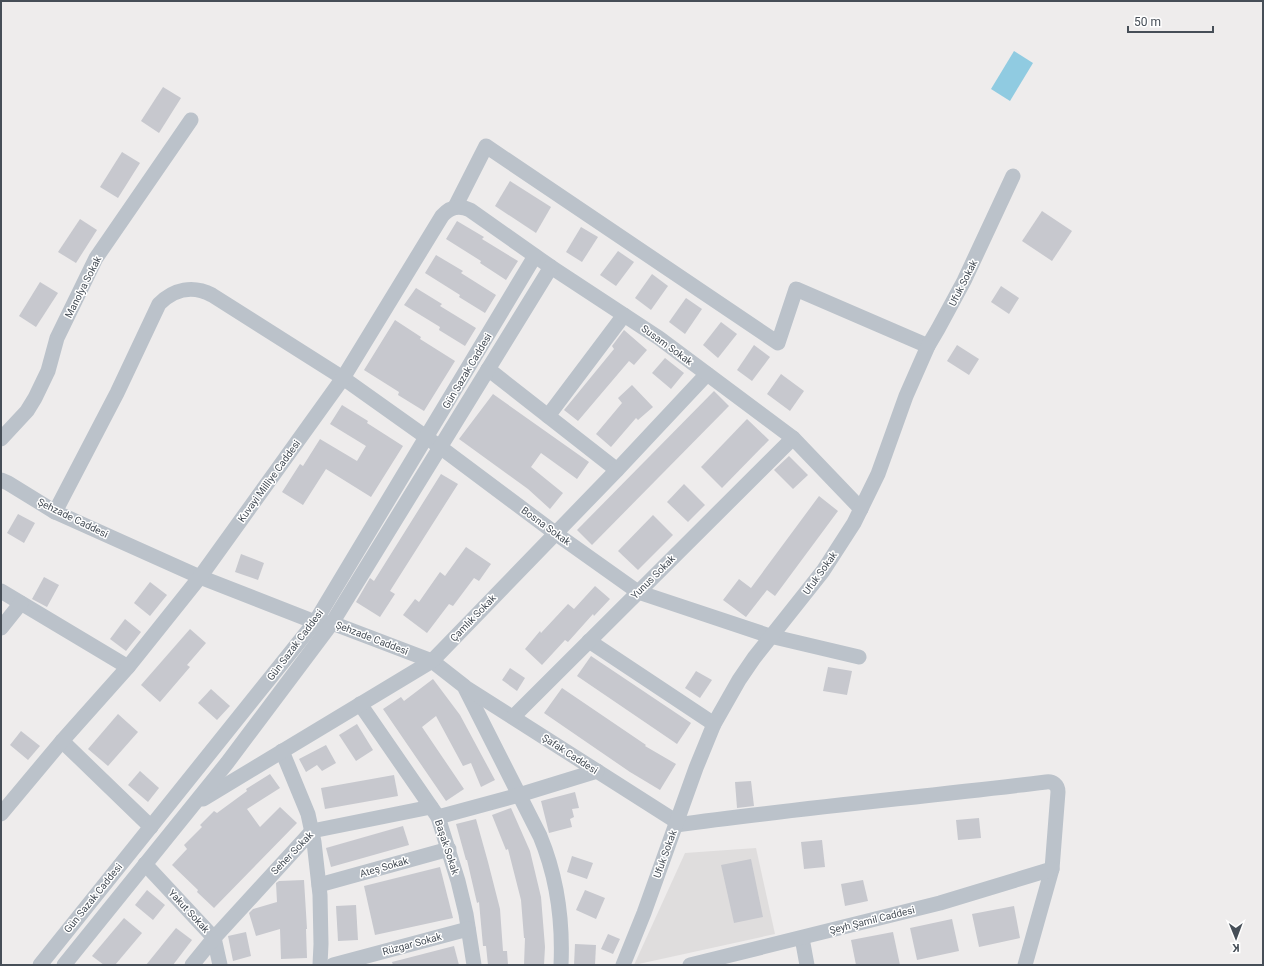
<svg xmlns="http://www.w3.org/2000/svg" width="1264" height="966" font-family="Roboto,sans-serif">
<rect width="100%" height="100%" fill="#eeecec"/>
<polygon fill="#dfdddd" points="756,848 775,934 634,965 685,853"/>
<polygon fill="#90cbe1" points="1014,51 1033,63 1010,101 991,89"/>
<g fill="#c7c8ce">
<polygon points="163,87 181,98 159,133 141,121"/>
<polygon points="122,152 140,163 118,198 100,187"/>
<polygon points="510,181 551,207 536,233 495,206"/>
<polygon points="1042,211 1072,231 1052,261 1022,241"/>
<polygon points="80,219 97,230 76,263 58,252"/>
<polygon points="457,221 484,237 482,239 518,261 506,280 480,263 481,261 446,239"/>
<polygon points="581,227 598,237 582,262 566,252"/>
<polygon points="618,251 634,262 616,286 600,275"/>
<polygon points="436,255 463,271 461,273 496,295 485,313 459,297 460,295 425,273"/>
<polygon points="652,274 668,286 651,310 635,298"/>
<polygon points="40,282 58,293 36,327 19,316"/>
<polygon points="1001,286 1019,298 1009,314 991,302"/>
<polygon points="416,288 442,304 440,306 476,328 465,346 439,330 440,327 404,305"/>
<polygon points="686,298 702,309 685,334 669,322"/>
<polygon points="395,320 421,337 420,339 455,361 424,411 398,395 399,392 364,370"/>
<polygon points="721,322 737,334 718,358 703,345"/>
<polygon points="624,330 647,350 634,365 629,361 578,421 564,410 614,349 612,346"/>
<polygon points="754,345 770,357 752,381 737,370"/>
<polygon points="957,345 979,359 969,375 947,361"/>
<polygon points="665,358 684,373 671,389 652,373"/>
<polygon points="781,374 804,391 790,411 767,394"/>
<polygon points="632,385 653,407 638,420 636,418 611,447 596,434 622,403 618,398"/>
<polygon points="714,391 729,406 592,545 577,530"/>
<polygon points="493,394 589,462 577,479 541,453 531,467 563,493 550,509 528,489 459,439"/>
<polygon points="342,405 368,421 367,423 403,446 371,497 326,469 303,505 282,492 300,464 303,466 320,439 357,461 366,446 330,424"/>
<polygon points="747,419 769,440 722,488 701,467"/>
<polygon points="789,456 808,475 793,489 774,470"/>
<polygon points="441,474 458,484 390,591 395,594 380,617 356,602 370,578 374,581"/>
<polygon points="684,484 705,505 688,522 667,502"/>
<polygon points="819,496 838,511 775,596 767,590 746,617 723,600 739,579 751,588"/>
<polygon points="18,514 35,523 24,543 7,533"/>
<polygon points="653,515 673,535 638,570 618,551"/>
<polygon points="466,547 491,564 479,581 474,578 453,606 449,604 427,633 403,615 415,599 419,602 440,572 445,576"/>
<polygon points="241,554 264,563 258,580 235,572"/>
<polygon points="44,577 59,585 47,607 32,599"/>
<polygon points="150,582 167,595 150,616 134,603"/>
<polygon points="595,586 610,599 594,616 593,614 568,642 565,640 542,665 525,649 540,631 541,633 568,604 574,609"/>
<polygon points="125,619 141,632 126,651 110,639"/>
<polygon points="190,629 206,643 187,665 190,667 160,702 141,685"/>
<polygon points="591,656 691,723 677,744 577,676"/>
<polygon points="828,667 852,671 847,695 823,691"/>
<polygon points="510,668 525,678 517,691 502,680"/>
<polygon points="696,671 712,680 700,698 685,688"/>
<polygon points="433,679 460,715 495,780 481,787 471,763 463,766 436,716 422,727 464,789 446,801 383,709 401,697 404,701"/>
<polygon points="562,688 646,745 645,746 676,764 660,790 630,772 544,713"/>
<polygon points="211,689 230,706 217,720 198,703"/>
<polygon points="118,714 138,732 108,766 88,749"/>
<polygon points="357,724 373,750 356,761 339,735"/>
<polygon points="21,731 40,746 28,760 10,745"/>
<polygon points="326,745 336,763 322,771 317,765 306,772 299,759"/>
<polygon points="140,771 159,788 148,802 128,785"/>
<polygon points="270,774 280,788 247,809 260,827 280,807 297,823 214,908 197,892 198,890 172,865 187,849 184,845 202,827 200,825 214,811 217,813 247,791 246,789"/>
<polygon points="394,775 398,796 325,809 321,788"/>
<polygon points="751,781 754,806 737,808 735,782"/>
<polygon points="575,792 579,808 572,809 574,817 570,819 572,827 549,833 541,801"/>
<polygon points="511,808 530,851 541,897 545,947 544,965 524,965 525,938 524,938 521,900 508,849 506,850 492,815"/>
<polygon points="979,818 981,838 958,840 956,820"/>
<polygon points="476,819 488,862 500,909 503,951 507,951 508,965 488,965 486,946 483,946 479,902 477,903 467,860 466,860 456,824"/>
<polygon points="403,826 409,845 331,867 326,848"/>
<polygon points="822,840 825,867 804,869 801,842"/>
<polygon points="572,856 593,863 587,879 567,872"/>
<polygon points="751,859 763,917 734,923 721,865"/>
<polygon points="440,867 453,918 375,935 364,886"/>
<polygon points="304,880 307,929 306,929 307,958 281,959 280,929 256,936 249,913 253,909 277,902 276,883 279,881"/>
<polygon points="863,880 868,901 845,906 841,884"/>
<polygon points="147,890 165,905 153,920 135,905"/>
<polygon points="585,890 605,898 596,919 576,910"/>
<polygon points="356,905 358,940 338,941 336,906"/>
<polygon points="1014,906 1020,938 979,947 972,914"/>
<polygon points="124,918 142,933 115,965 104,965 92,956"/>
<polygon points="952,919 959,951 917,960 910,928"/>
<polygon points="176,928 192,940 173,965 146,965"/>
<polygon points="246,932 251,956 233,961 228,936"/>
<polygon points="893,932 900,965 856,965 851,940"/>
<polygon points="608,934 620,939 613,954 601,949"/>
<polygon points="575,944 596,945 595,965 574,965"/>
<polygon points="454,946 459,965 393,965 392,962"/>
</g>
<g fill="none" stroke-linecap="round" stroke-linejoin="round">
<g stroke="#bbc2ca" stroke-width="15">
<polyline points="455,207 486,146 778,343 796,289 928,346"/>
<polyline points="488,369 617,470"/>
<polyline points="548,416 624,315"/>
<polyline points="1,439 27,411 35,398 48,371 57,338 96,258 191,120"/>
<path d="M1,480L8,483L55,512L200,577L315,622L332,623L432,661L464,686L540,836C557,877 563,921 561,965"/>
<path d="M55,512L117,393L159,304C174,289 193,285 212,295L343,378L440,447L555,533L638,592L770,636L859,657"/>
<polyline points="1,591 128,667"/>
<polyline points="1,628 21,603"/>
<polyline points="589,641 714,724"/>
<polyline points="465,687 677,822"/>
<polyline points="360,704 438,817 458,881 466,914 474,965"/>
<polyline points="513,717 793,438"/>
<polyline points="62,741 151,827"/>
<polyline points="282,751 308,814 314,842 320,895 321,944 320,965"/>
<polyline points="203,799 432,661 617,470 707,374"/>
<path d="M1,814L62,741L128,667L200,577L343,378L442,216C450,207 459,205 470,210L551,267L659,338L793,438L861,509"/>
<polyline points="438,817 519,795 597,771"/>
<path d="M676,825C799,808 923,797 1046,782C1053,781 1058,785 1058,792L1052,869L1025,965"/>
<polyline points="145,864 214,938 220,965"/>
<polyline points="319,885 449,849"/>
<polyline points="802,938 807,965"/>
<polyline points="40,965 315,622 535,256"/>
<polyline points="64,965 227,763 332,623 551,267"/>
<polyline points="192,965 214,938 312,831 431,807"/>
<polyline points="333,965 468,929"/>
<polyline points="623,965 644,913 696,768 714,724 739,680 754,658 823,571 854,523 878,474 906,396 928,346 938,329 964,281 1013,176"/>
<polyline points="690,965 940,903 1052,869"/>
</g>
</g>
<g text-anchor="middle" dominant-baseline="central" stroke-width="3" stroke-linejoin="round" paint-order="stroke">
<g font-size="10" fill="#464e57" stroke="#fff">
<text transform="translate(963 283) rotate(-63)">Ufuk Sokak</text>
<text transform="translate(83 287) rotate(-63)">Manolya Sokak</text>
<text transform="translate(667 345) rotate(36)">Susam Sokak</text>
<text transform="translate(467 371) rotate(-59)">Gün Sazak Caddesi</text>
<text transform="translate(269 481) rotate(-54)">Kuvayi Milliye Caddesi</text>
<text transform="translate(73 518) rotate(26)">Şehzade Caddesi</text>
<text transform="translate(546 526) rotate(36)">Bosna Sokak</text>
<text transform="translate(820 573) rotate(-54)">Ufuk Sokak</text>
<text transform="translate(653 577) rotate(-45)">Yunus Sokak</text>
<text transform="translate(473 618) rotate(-46)">Çamlık Sokak</text>
<text transform="translate(372 638) rotate(21)">Şehzade Caddesi</text>
<text transform="translate(295 645) rotate(-53)">Gün Sazak Caddesi</text>
<text transform="translate(570 754) rotate(33)">Şafak Caddesi</text>
<text transform="translate(447 847) rotate(72)">Başak Sokak</text>
<text transform="translate(292 853) rotate(-46)">Seher Sokak</text>
<text transform="translate(665 854) rotate(-70)">Ufuk Sokak</text>
<text transform="translate(384 867) rotate(-16)">Ateş Sokak</text>
<text transform="translate(93 898) rotate(-51)">Gün Sazak Caddesi</text>
<text transform="translate(189 911) rotate(47)">Yakut Sokak</text>
<text transform="translate(872 920) rotate(-14)">Şeyh Şamil Caddesi</text>
<text transform="translate(412 944) rotate(-15)">Rüzgar Sokak</text>
</g>
</g>
<rect width="1264" height="966" fill="none" stroke="#464e57" stroke-width="4"/>
<g transform="translate(1236 938) rotate(179)" stroke="#ffffff" stroke-width="3" paint-order="stroke">
<path d="M0-3L7 15L0 10L-7 15Z" fill="#464e57"/>
<text y="-6" font-size="11" font-weight="bold" text-anchor="middle" fill="#464e57">K</text>
</g>
<path d="M1128 26v6h85v-6" fill="none" stroke="#464e57" stroke-width="2"/>
<text x="1134" y="26" font-size="12" fill="#464e57" stroke="#ffffff" stroke-width="3" paint-order="stroke">50 m</text>
</svg>
